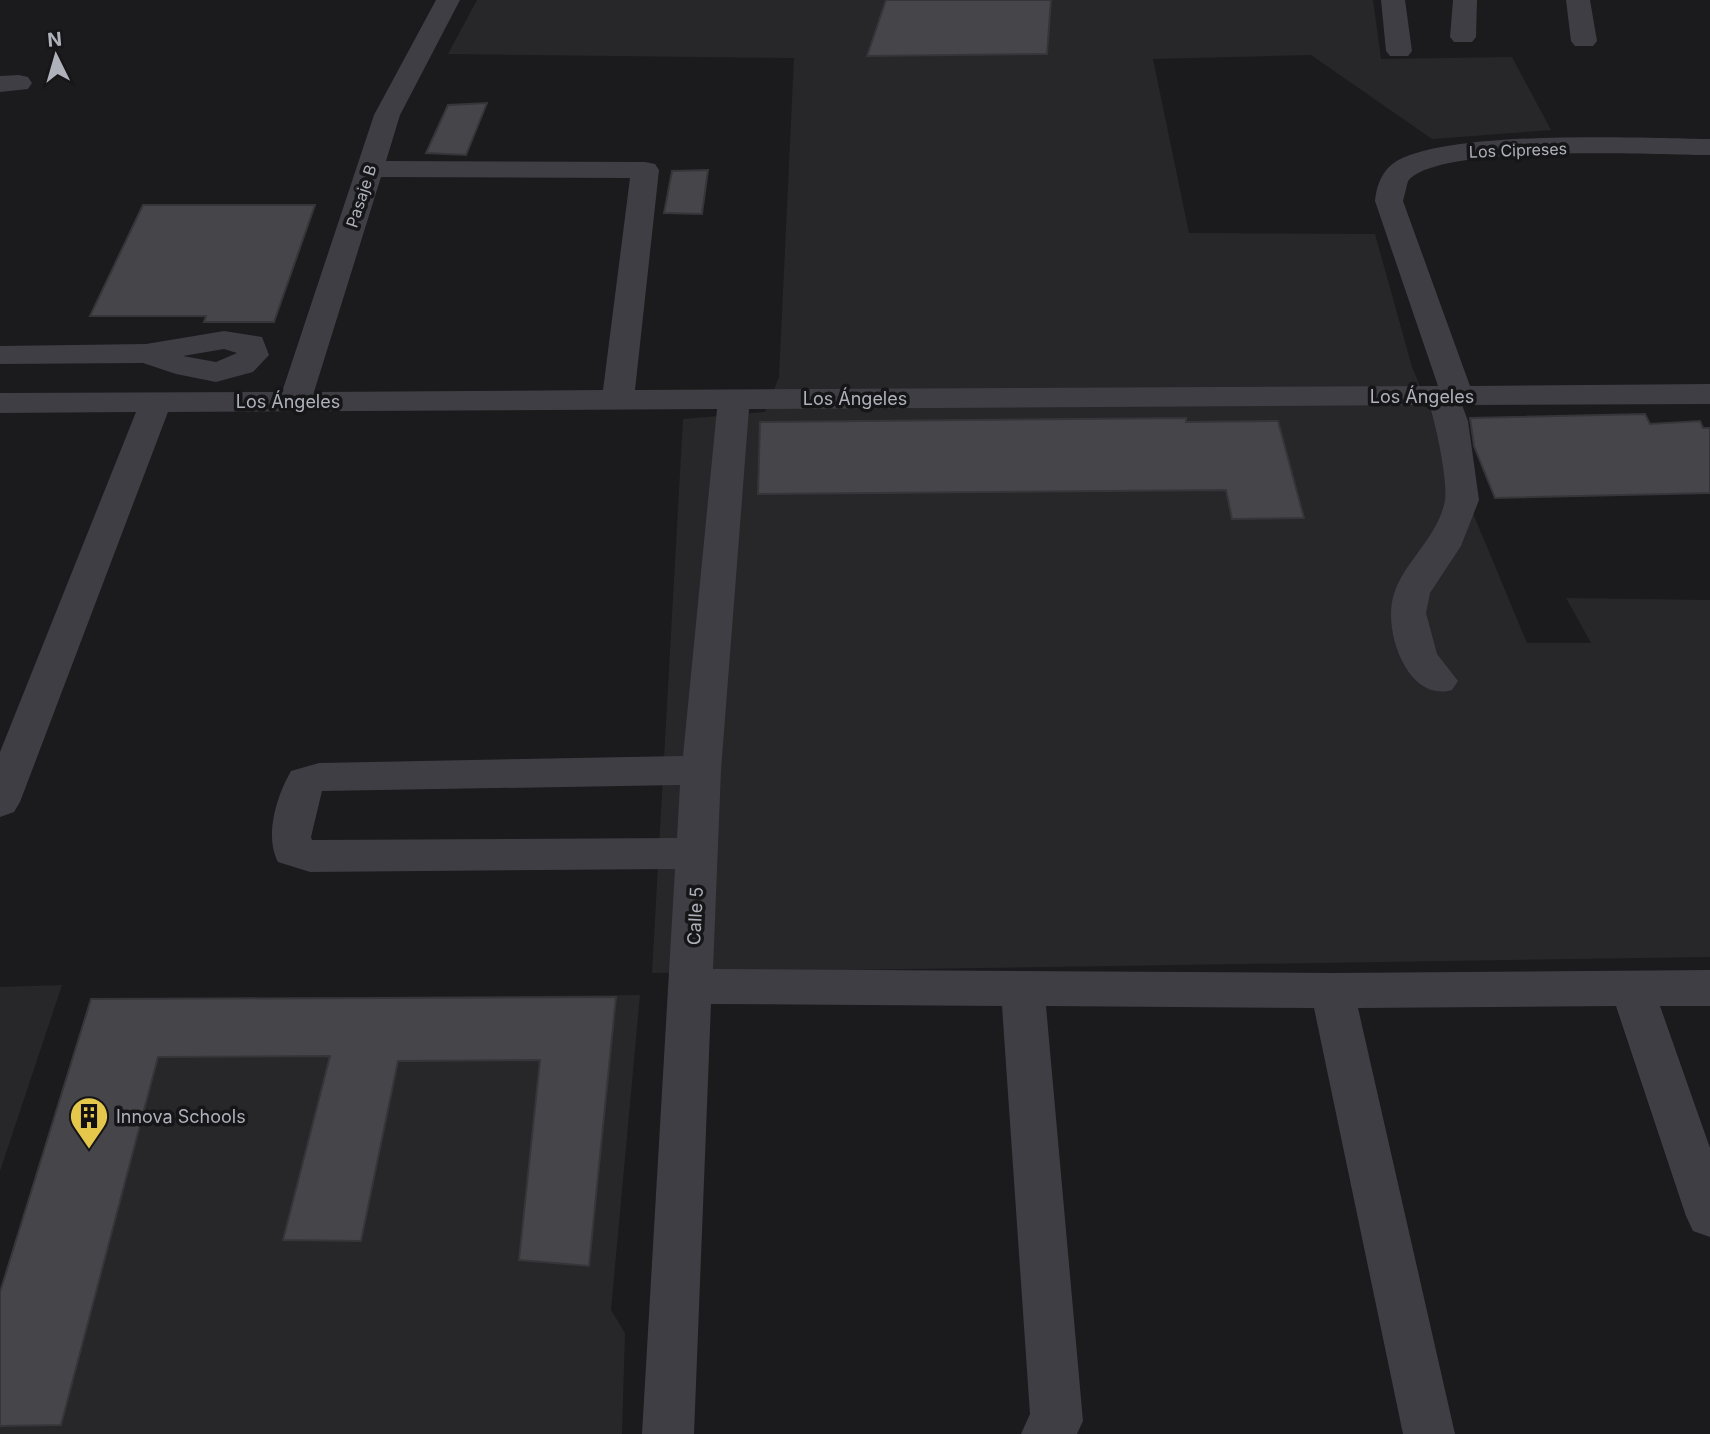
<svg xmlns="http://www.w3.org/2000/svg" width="1710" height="1434" font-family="Inter,sans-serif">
<rect width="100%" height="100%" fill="#1b1b1d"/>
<g fill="#27272a">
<polygon points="477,0 1373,0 1381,59 1512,57 1551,130 1432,139 1311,55 1153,59 1189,233 1375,234 1412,367 1527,643 1591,643 1566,598 1710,600 1710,957 652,973 683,419 765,412 779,377 794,58 448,54"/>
<polygon points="62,985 0,1171 0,987"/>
<polygon points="640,995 611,1310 625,1333 622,1434 0,1434 0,1292 91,999"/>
</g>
<g fill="#46464a" stroke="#363539" stroke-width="2">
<polygon points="886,0 1051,0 1047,54 867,56"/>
<polygon points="487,103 466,155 426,153 448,105"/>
<polygon points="708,170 702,214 664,213 672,171"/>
<polygon points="143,205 315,205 274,322 204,322 206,316 90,316"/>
<polygon points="1645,414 1650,424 1700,421 1703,428 1710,428 1710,493 1495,498 1474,446 1470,418"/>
<polygon points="1186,418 1186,422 1278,421 1304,518 1232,519 1226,490 758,494 760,422"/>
<polygon points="616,997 589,1266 519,1260 540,1060 398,1061 361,1241 283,1240 330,1056 158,1057 61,1425 0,1426 0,1292 91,999"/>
</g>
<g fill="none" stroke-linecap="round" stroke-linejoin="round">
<g fill="#3e3e44" fill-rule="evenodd">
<path d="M436,0H460L400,115L386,161L645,162L655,164L659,170L635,390L1438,386L1375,201C1376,189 1380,176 1389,167C1428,128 1650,138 1710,139V155C1658,155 1437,143 1408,181L1403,201L1470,386L1710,384V404L1462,405L1468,421L1479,500L1461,546L1430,593L1426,613L1437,654L1458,681L1452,690C1407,703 1382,629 1394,594C1403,563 1439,536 1445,500C1448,482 1436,423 1429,405L749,409L721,770L713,969L1332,973L1710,970V1006H1660L1710,1148V1237L1693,1231L1686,1216L1616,1006L1358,1008L1455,1434H1403L1314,1008L1046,1006L1083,1421L1077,1434H1021L1030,1414L1002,1006L711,1004L694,1434H642L675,869L310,872L278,862C264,836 277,795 291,771L319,763L683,756L717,409L168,412L20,802L14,812L0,817V752L136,412L0,413V393L282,392L374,115ZM381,177L630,178L603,390L314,392ZM680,785L677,838L312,840L311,837L322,791Z"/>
<polygon points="1381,0 1405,0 1412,51 1408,56 1390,56 1386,51"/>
<polygon points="1453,0 1477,0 1476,37 1472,42 1454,42 1450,37"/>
<polygon points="1566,0 1590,0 1597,41 1593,46 1575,46 1571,41"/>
<polygon points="19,75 28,77 32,83 28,89 0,92 0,76"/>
<path d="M224,331L262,337L269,355L253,372L216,382L176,374L143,363L0,364V346L146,344ZM224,349L237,353L216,362L183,356Z"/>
</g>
</g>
<defs>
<g id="building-pin" transform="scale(2.0125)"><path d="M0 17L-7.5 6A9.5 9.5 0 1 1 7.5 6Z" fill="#e5c74b" stroke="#161618"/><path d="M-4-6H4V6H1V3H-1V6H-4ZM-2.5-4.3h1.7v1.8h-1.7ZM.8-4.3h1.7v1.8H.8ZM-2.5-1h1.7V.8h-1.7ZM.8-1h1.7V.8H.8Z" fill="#111"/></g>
</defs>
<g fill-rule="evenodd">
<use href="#building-pin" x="89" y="1116"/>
</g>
<g text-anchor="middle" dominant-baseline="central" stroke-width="7" stroke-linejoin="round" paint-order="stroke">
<g font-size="16" fill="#afb1bb" stroke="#161618">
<text transform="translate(1518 150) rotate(-2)">Los Cipreses</text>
<text transform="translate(361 196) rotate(-72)">Pasaje B</text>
</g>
<g font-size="18" fill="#afb1bb" stroke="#161618">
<text x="1422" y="396">Los Ángeles</text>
<text x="855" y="398">Los Ángeles</text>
<text x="288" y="401">Los Ángeles</text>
<text transform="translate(695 916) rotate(-87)">Calle 5</text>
</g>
<g font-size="18" fill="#afb1bb" stroke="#161618" text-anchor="start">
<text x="116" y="1116">Innova Schools</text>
</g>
</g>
<g transform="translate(56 56) rotate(355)" stroke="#161618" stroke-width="5" paint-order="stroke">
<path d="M0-5L12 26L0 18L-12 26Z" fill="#afb1bb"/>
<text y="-10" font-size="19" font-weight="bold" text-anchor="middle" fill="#afb1bb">N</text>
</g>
</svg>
